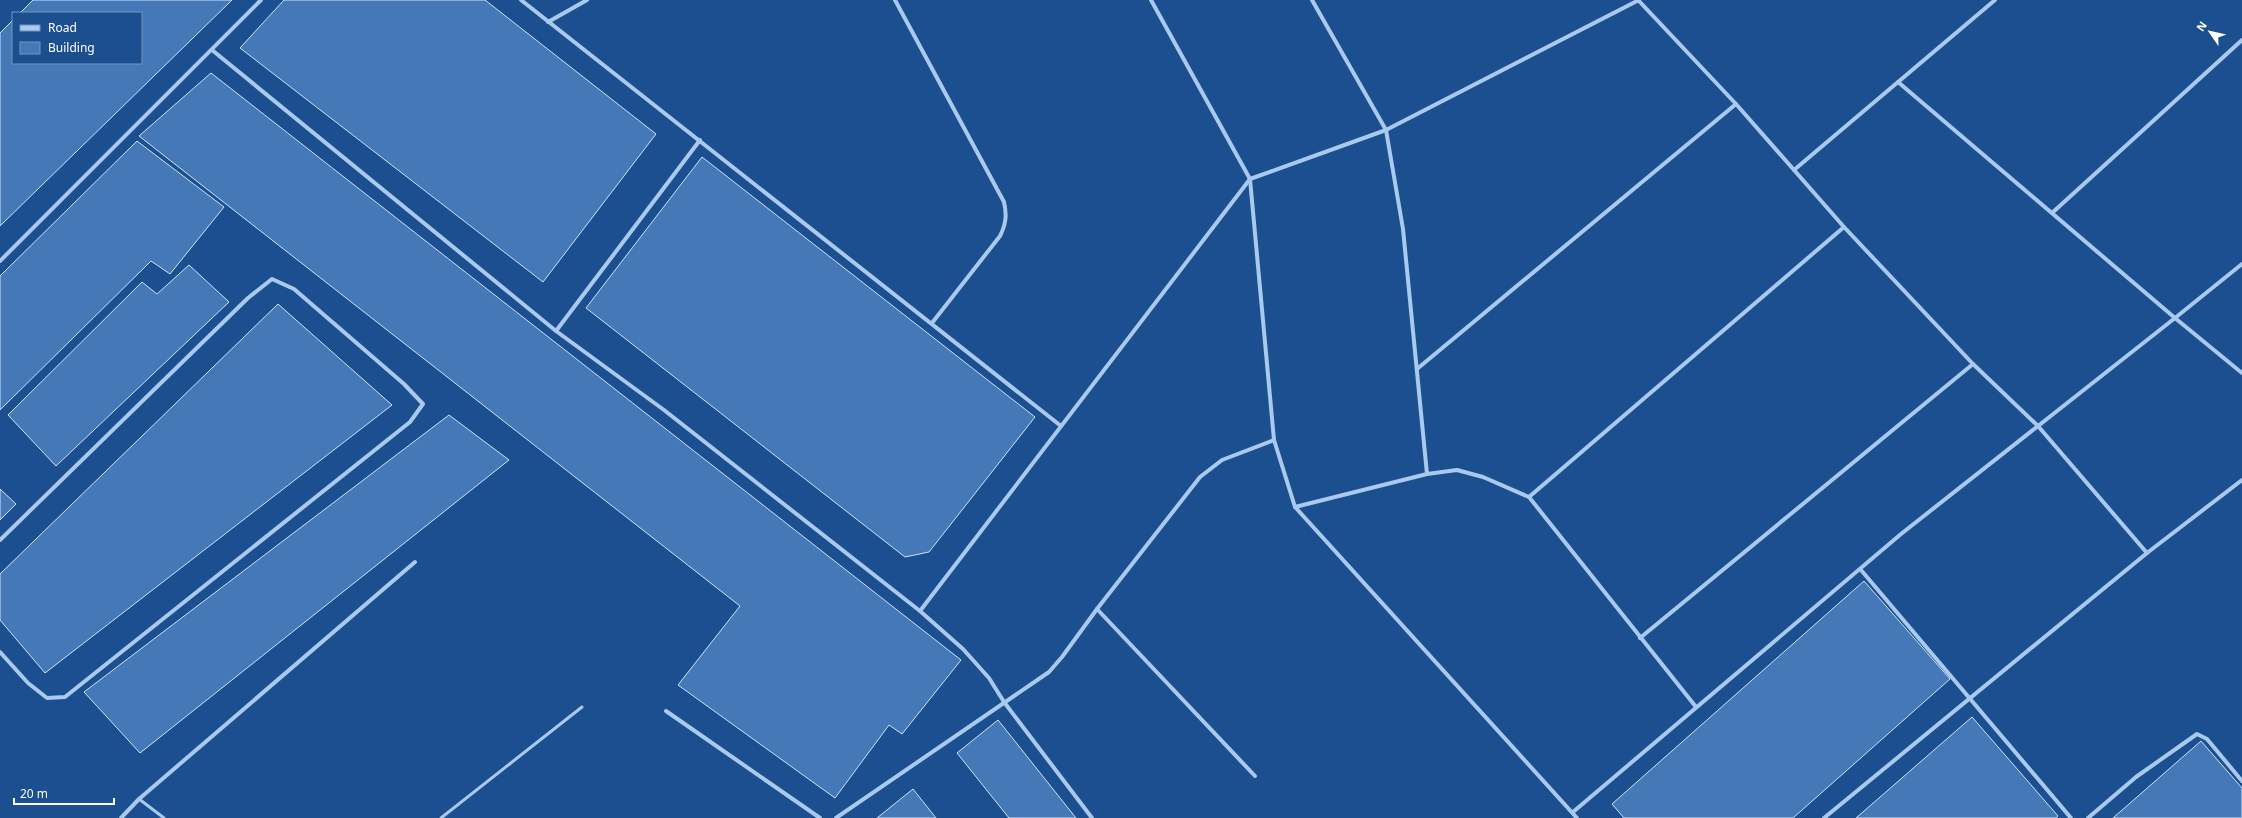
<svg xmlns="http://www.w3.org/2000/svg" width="2242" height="818" font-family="'Noto Sans',sans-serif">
<rect width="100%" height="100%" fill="#1b4f8f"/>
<g fill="#4478b7" stroke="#cfe3fa">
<polygon points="33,0 232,0 0,226 0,33 13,20 13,63 141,63 141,13 20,13"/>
<polygon points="284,0 485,0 656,134 543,282 240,48"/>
<polygon points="211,73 961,660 902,734 889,725 835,798 678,685 740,606 139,136"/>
<polygon points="137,141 224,207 170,274 151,261 0,410 0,276"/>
<polygon points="702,157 1035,417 929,552 905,557 586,308"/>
<polygon points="189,265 229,302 56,466 8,415 142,282 157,294"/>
<polygon points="278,304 392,405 45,673 0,620 0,574"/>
<polygon points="449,415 509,460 140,753 84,692"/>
<polygon points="0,489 16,504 0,520"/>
<polygon points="1864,581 1950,679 1793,818 1624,818 1612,804"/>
<polygon points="1972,717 2058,816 2056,818 1856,818"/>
<polygon points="998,720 1076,818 1009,818 957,753"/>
<polygon points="2201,741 2242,788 2242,818 2113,818"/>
<polygon points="913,789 936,818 877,818"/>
</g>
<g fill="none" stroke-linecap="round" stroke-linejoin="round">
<g stroke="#a9c9ee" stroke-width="3">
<polyline points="139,799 164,818"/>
<polyline points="441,818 582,707"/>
</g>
<g stroke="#a9c9ee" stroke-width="4">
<polyline points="521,0 1061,426"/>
<path d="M895,0L1004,202C1007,215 1006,224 1000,236L932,323"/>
<polyline points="1151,0 1250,179 1274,440 1295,507 1577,818"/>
<polyline points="1312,0 1386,130 1403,229 1427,474"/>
<polyline points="1638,0 1736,104 1844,227 1973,364 2038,426 2147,553"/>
<polyline points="548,22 587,0"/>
<polyline points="212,50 556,331 664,410 920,611 963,649 989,678 1004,702 1092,818"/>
<polyline points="1794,170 1995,0"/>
<polyline points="2052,213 2242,40"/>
<polyline points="0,261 261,0"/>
<polyline points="2242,264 2175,318 2242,373"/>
<polyline points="556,331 700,140"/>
<polyline points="1417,369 1736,104"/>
<polyline points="1529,497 1844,227"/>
<polyline points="1295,507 1427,474 1457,470 1483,477 1529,497 1696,707"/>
<polyline points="0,540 248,298 272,279 294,289 404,384 423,404 410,422 65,697 47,698 28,683 0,652"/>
<polyline points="1861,570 2071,818"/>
<polyline points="1097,609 1255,776"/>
<polyline points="920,611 1250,179 1386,130 1639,0"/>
<polyline points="1640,638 1973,364"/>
<polyline points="666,711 820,818"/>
<polyline points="1573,812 1901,534 2175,318 1898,82"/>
<polyline points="121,818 139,799 415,562"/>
<polyline points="836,818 1049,672 1062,657 1097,609 1200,477 1222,460 1274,440"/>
<polyline points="1824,818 2147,553 2242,480"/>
<polyline points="2088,818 2136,777 2197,734 2207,739 2242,781"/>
</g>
</g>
<rect x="12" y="12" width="130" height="52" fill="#1b4f8f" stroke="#7695bc"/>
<rect x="20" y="25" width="20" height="6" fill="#a9c9ee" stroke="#7695bc"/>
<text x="48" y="32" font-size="12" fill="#ffffff">Road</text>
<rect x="20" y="42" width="20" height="12" fill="#4478b7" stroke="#7695bc"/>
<text x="48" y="52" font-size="12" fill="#ffffff">Building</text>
<g transform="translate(2210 32) rotate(304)" stroke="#1b4f8f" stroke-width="3" paint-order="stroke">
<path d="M0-3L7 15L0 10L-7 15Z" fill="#ffffff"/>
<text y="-6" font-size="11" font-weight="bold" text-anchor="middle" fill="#ffffff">N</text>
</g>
<path d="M14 798v6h100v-6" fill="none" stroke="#ffffff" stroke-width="2"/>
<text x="20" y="798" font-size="12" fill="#ffffff" stroke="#1b4f8f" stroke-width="3" paint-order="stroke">20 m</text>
</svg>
